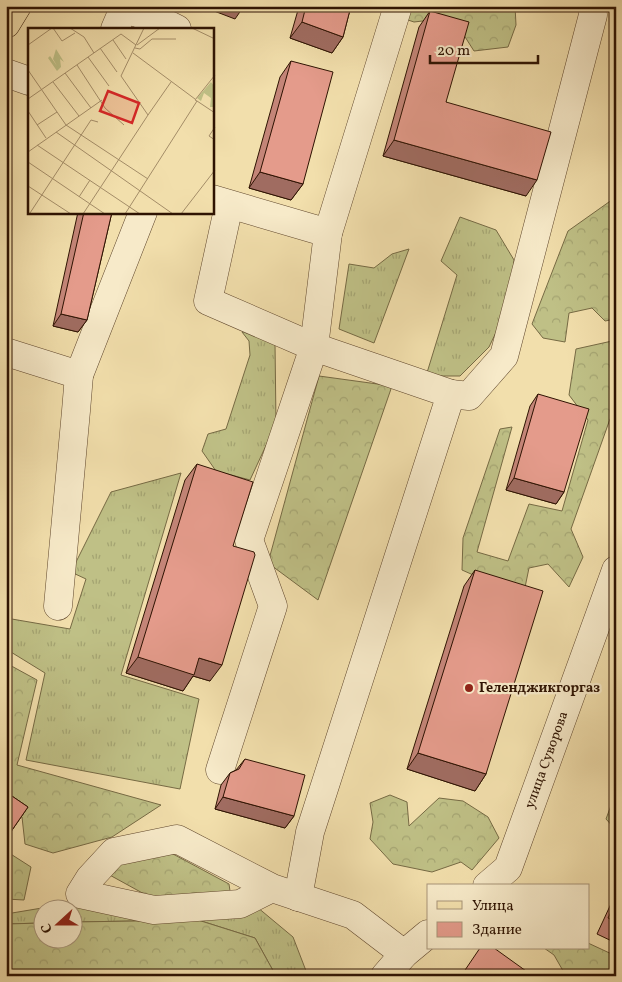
<svg xmlns="http://www.w3.org/2000/svg" width="622" height="982" font-family="Vollkorn,serif">
<defs>
<pattern id="grass-tufts" width="24" height="20" patternUnits="userSpaceOnUse" patternTransform="scale(1.25)"><rect width="24" height="20" fill="#bfc086"/><path d="M3 7l-1-3M5 7V3M7 7l1-3M15 17l-1-3M17 17v-4M19 17l1-3" fill="none" stroke="#a4a472"/></pattern>
<pattern id="forest-crowns" width="20" height="18" patternUnits="userSpaceOnUse" patternTransform="scale(1.25)"><rect width="20" height="18" fill="#bfc086"/><path d="M2 6a3 3 0 1 1 6 0M12 15a3 3 0 1 1 6 0" fill="none" stroke="#a4a472"/></pattern>
</defs>
<rect width="100%" height="100%" fill="#f2dfac"/>
<filter id="stains"><feTurbulence type="fractalNoise" baseFrequency=".004" numOctaves="4"/><feColorMatrix values="0 0 0 0 .2 0 0 0 0 .09 0 0 0 0 .02 0 0 0 .5 -.17"/></filter>
<radialGradient id="worn" r=".72"><stop offset=".6" stop-color="#630" stop-opacity="0"/><stop offset="1" stop-color="#630" stop-opacity=".3"/></radialGradient>
<g fill="url(#grass-tufts)" stroke="#766a44">
<polygon points="460,217 496,230 514,260 511,301 489,347 460,376 426,376 457,275 441,261"/>
<polygon points="409,249 374,343 339,329 349,264 374,268 392,254"/>
<polygon points="256,329 275,343 276,424 250,480 216,471 202,451 208,434 226,429 250,355 249,341 242,332"/>
<polygon points="181,473 121,675 199,699 180,789 26,760 45,673 6,649 6,618 70,629 86,579 71,572 111,492"/>
<polygon points="72,903 257,907 293,937 308,976 276,976 255,938 198,920 73,922 72,910 42,910 42,923 6,924 6,914"/>
</g>
<g fill="url(#forest-crowns)" stroke="#766a44">
<polygon points="409,6 515,6 516,25 508,47 474,51 460,29 431,20 414,22 408,20"/>
<polygon points="616,197 616,319 605,321 592,308 569,313 565,342 543,338 532,324 568,231"/>
<polygon points="612,341 616,346 616,411 610,419 571,529 583,557 569,587 548,564 529,568 523,597 462,570 463,538 500,429 512,427 477,552 508,561 529,504 562,511 588,420 569,395 576,349"/>
<polygon points="319,376 392,386 318,600 268,563"/>
<polygon points="6,663 37,680 17,765 161,805 112,837 53,853 25,844 22,817 6,805"/>
<polygon points="616,792 616,830 606,819"/>
<polygon points="390,795 407,802 409,826 439,798 463,801 488,817 499,838 472,870 461,862 432,872 393,864 370,839 373,822 370,803"/>
<polygon points="6,851 31,867 24,900 6,899"/>
<polygon points="173,854 229,884 230,891 222,898 157,901 106,873 123,857"/>
<polygon points="198,920 255,938 276,976 6,976 6,924 42,923 42,940 72,940 73,922"/>
<polygon points="588,943 616,956 616,976 566,976 554,955 544,948 588,948"/>
</g>
<g fill="none" stroke-linecap="round" stroke-linejoin="round">
<g stroke="#5f462c" stroke-width="29">
<g id="minor">
<polyline points="115,29 124,8 169,25 177,29"/>
<polyline points="6,73 29,81"/>
<polyline points="212,199 328,233 398,6"/>
<polyline points="6,352 79,375 143,212"/>
<polyline points="451,394 469,396 504,356 593,15 592,6"/>
<polyline points="58,606 76,411 79,375"/>
<polyline points="220,770 273,606 249,540 314,347 208,301 229,205"/>
<polyline points="487,886 508,868 616,570"/>
<polyline points="272,888 240,904 154,910 80,894 90,878 114,852 177,839 272,888 353,915 404,954"/>
<polyline points="298,897 310,832 451,394 314,347 328,233"/>
<polyline points="385,976 404,954 428,934"/>
</g>
</g>
<g stroke="#2e1302" stroke-width="29">
<polyline id="major" points="6,24 17,6"/>
</g>
<use href="#minor" stroke="#f7eac9" stroke-width="28"/>
<use href="#major" stroke="#f2dfac" stroke-width="28"/>
</g>
<g fill="#c48578" stroke="#2e1302">
<polygon points="301,6 351,6 343,37 332,53 290,38 298,10"/>
<polygon points="430,11 446,102 526,196 383,156 419,27"/>
<polygon points="291,61 303,184 291,200 249,188 280,77"/>
<polygon points="78,212 112,212 87,320 78,332 53,326"/>
<polygon points="538,394 564,492 556,504 506,490 530,406"/>
<polygon points="197,464 233,546 210,681 193,676 183,691 126,673 185,480"/>
<polygon points="475,570 486,774 475,791 407,769 464,586"/>
<polygon points="245,759 294,816 285,828 215,809 221,785 230,773 236,770"/>
<polygon points="6,792 28,807 6,839"/>
<polygon points="616,893 616,943 597,934"/>
</g>
<g fill="#a06c61" stroke="#2e1302">
<polygon points="201,6 244,6 235,19"/>
<polygon points="302,22 343,37 332,53 290,38"/>
<polygon points="394,140 537,180 526,196 383,156"/>
<polygon points="260,172 303,184 291,200 249,188"/>
<polygon points="61,314 87,320 78,332 53,326"/>
<polygon points="514,478 564,492 556,504 506,490"/>
<polygon points="138,657 199,658 222,665 210,681 193,676 183,691 126,673"/>
<polygon points="418,753 486,774 475,791 407,769"/>
<polygon points="223,797 294,816 285,828 215,809"/>
</g>
<g fill="#e49b8b" stroke="#2e1302">
<polygon points="306,6 351,6 343,37 302,22"/>
<polygon points="430,11 469,22 446,102 551,132 537,180 394,140"/>
<polygon points="291,61 333,72 303,184 260,172"/>
<polygon points="84,212 112,212 87,320 61,314"/>
<polygon points="538,394 589,409 564,492 514,478"/>
<polygon points="197,464 253,482 233,546 254,552 255,555 222,665 199,658 194,675 138,657"/>
<polygon points="475,570 543,591 486,774 418,753"/>
<polygon points="245,759 305,775 294,816 223,797 230,773 239,769"/>
<polygon points="6,792 28,807 10,833 6,830"/>
<polygon points="616,902 616,922 608,918"/>
<polygon points="480,948 494,948 533,976 461,976"/>
</g>
<circle fill="#8f2418" stroke="#f7eac9" stroke-width="2" cx="469" cy="688" r="5"/>
<g text-anchor="middle" dominant-baseline="central" stroke-width="4.5" stroke-linejoin="round" paint-order="stroke">
<g font-size="14" font-weight="bold" fill="#2e1302" stroke="#f7eac9" text-anchor="start">
<text x="479" y="688">Геленджикгоргаз</text>
</g>
<g font-size="14" fill="#2e1302" stroke="#f7eac9">
<text transform="translate(547 760) rotate(-70)">улица Суворова</text>
</g>
</g>
<g transform="translate(28 28)">
<rect width="186" height="186" fill="#f2dfac"/>
<path d="M28,21L36,34L32,31L33,39L29,43L20,30L22,28L29,38L25,31ZM183,54L186,58V79H182L183,70L176,65L173,73L169,70Z" fill="#bfc086"/>
<path fill="none" stroke="#a48d68" stroke-width="1" d="M25,0L34,13L47,5M42,0L56,9L66,25M164,0L187,11M85,12L98,31M0,17L24,0M109,17L132,0M72,20L89,44M107,20L112,21L124,11H148M105,25L167,71M60,29L81,58M49,37L77,80L96,97M0,42L38,97L120,151M37,45L63,80M25,54L51,88M0,71L93,6L108,17M169,73L187,85M0,83L18,110M120,87L143,54M9,97L29,84M187,99L181,108L187,112M28,104L145,186M9,117L112,186M0,124L74,72M0,134L77,186M0,158L43,186M51,169L62,152M2,185L63,92L70,94M55,186L120,87L93,48L116,0M97,186L169,73L167,72L187,47M153,186L187,142"/>
<path fill="#d62828" fill-opacity="0.15" stroke="#d62828" stroke-width="2.5" d="M80,63L111,75L104,95L72,83Z"/>
<rect width="186" height="186" fill="none" stroke="#2e1302" stroke-width="2.5"/>
</g>
<rect width="622" height="982" fill="none" stroke="#f2dfac" stroke-width="25"/>
<rect x="8" y="8" width="607" height="967" fill="none" stroke="#2e1302" stroke-width="2.5"/>
<rect x="12" y="12" width="597" height="957" fill="none" stroke="#2e1302"/>
<rect x="427" y="884" width="162" height="65" fill="#f7eac9" stroke="#a79479"/>
<rect x="437" y="901" width="25" height="8" fill="#f2dfac" stroke="#a79479"/>
<text x="472" y="910" font-size="15" fill="#2e1302">Улица</text>
<rect x="437" y="922" width="25" height="15" fill="#e49b8b" stroke="#a79479"/>
<text x="472" y="934" font-size="15" fill="#2e1302">Здание</text>
<g transform="translate(58 924) rotate(249)"><circle r="24" fill="#f7eac9" stroke="#a79479"/>
<path d="M0-4L9 19L0 12L-9 19Z" fill="#8f2418"/>
<text y="-8" font-size="14" font-weight="bold" text-anchor="middle" fill="#2e1302">С</text>
</g>
<path d="M430 55v8h108v-8" fill="none" stroke="#2e1302" stroke-width="2.5"/>
<text x="437" y="55" font-size="15" fill="#2e1302" stroke="#f7eac9" stroke-width="4" paint-order="stroke">20 m</text>
<rect width="100%" height="100%" filter="url(#stains)"/>
<rect width="100%" height="100%" fill="url(#worn)"/>
</svg>
